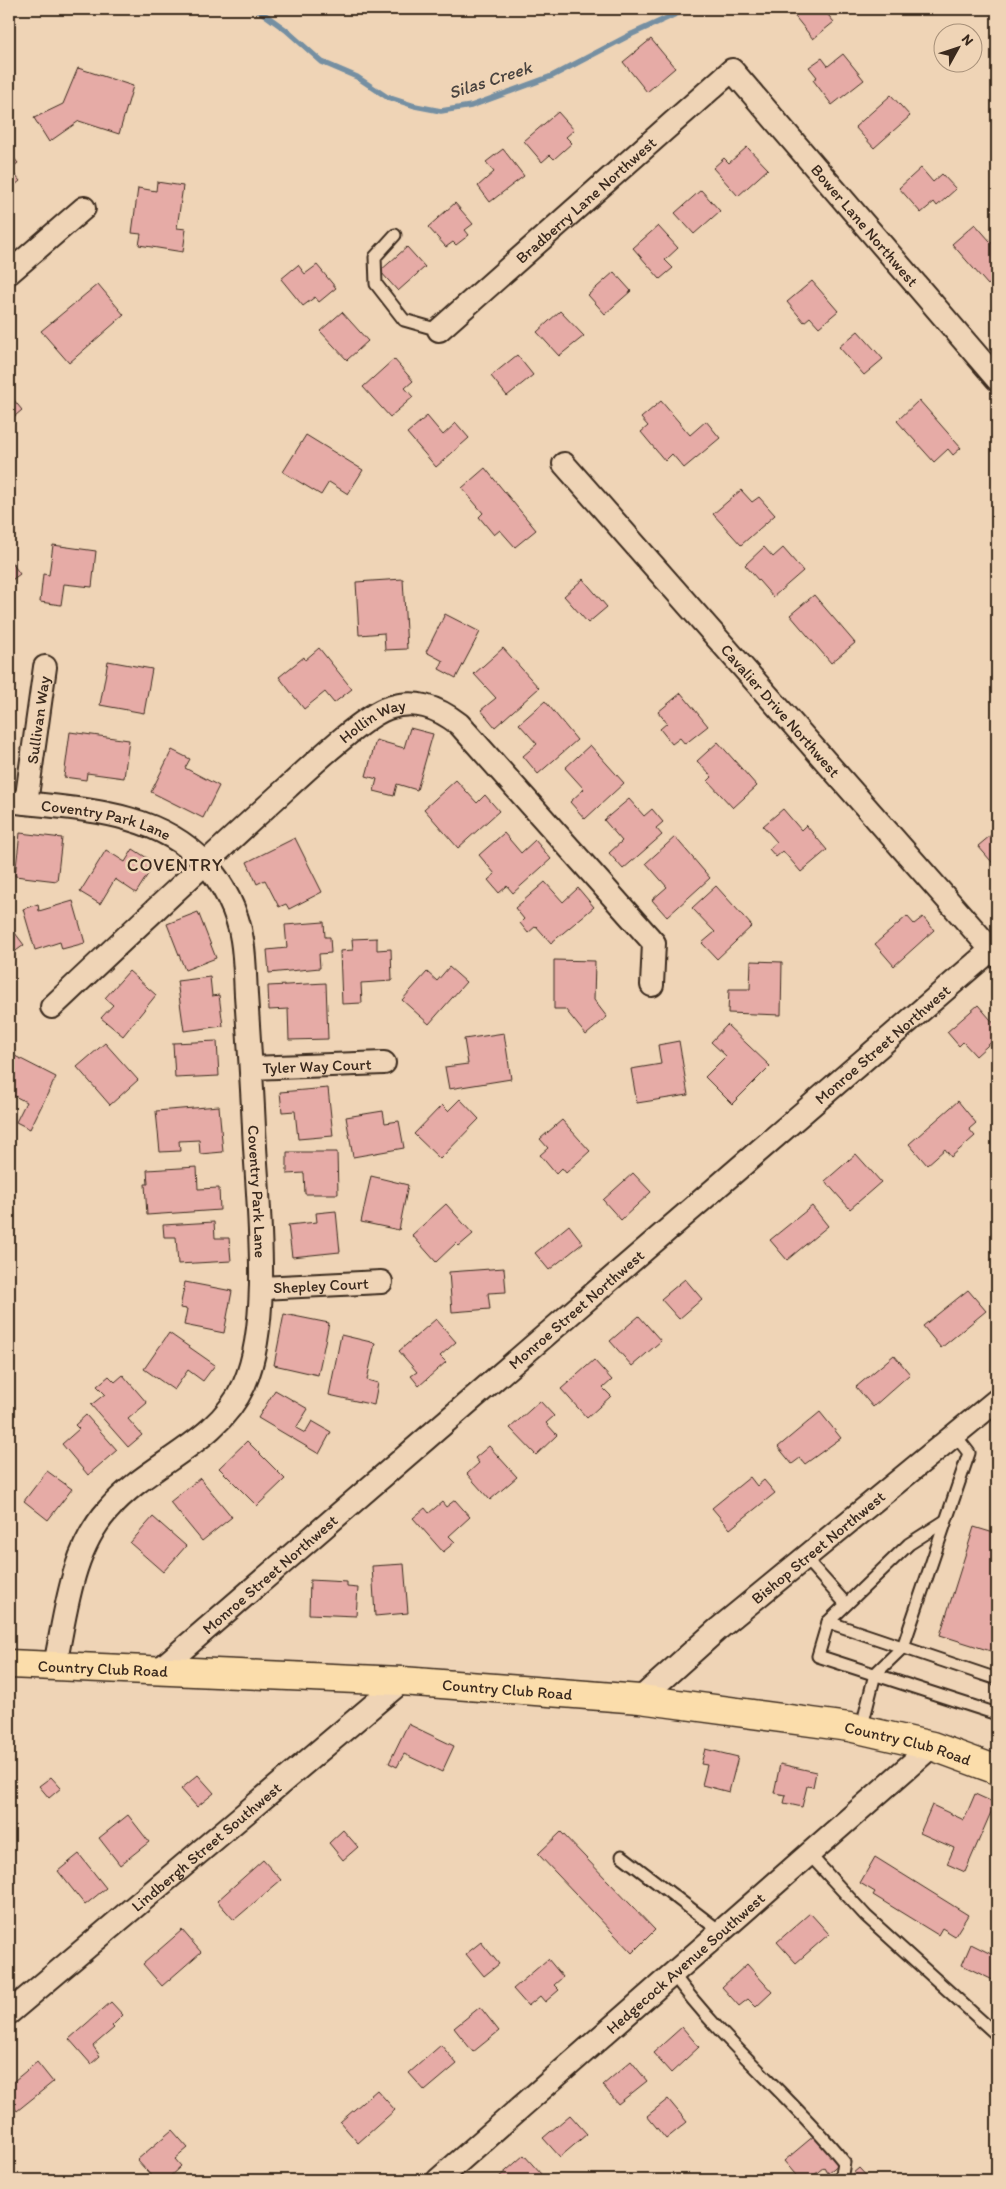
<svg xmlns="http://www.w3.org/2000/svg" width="1006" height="2189" font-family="Itim,sans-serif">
<rect width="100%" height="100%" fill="#efd4b6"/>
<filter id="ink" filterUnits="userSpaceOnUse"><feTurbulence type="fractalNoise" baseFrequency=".02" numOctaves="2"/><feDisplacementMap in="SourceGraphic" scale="10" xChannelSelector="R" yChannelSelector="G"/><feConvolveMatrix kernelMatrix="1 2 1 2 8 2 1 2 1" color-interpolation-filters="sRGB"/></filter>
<g filter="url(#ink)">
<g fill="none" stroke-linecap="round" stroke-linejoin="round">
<polyline stroke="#748fa2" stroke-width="5.5" points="257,9 286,30 322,62 357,77 387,97 415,106 441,111 471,106 552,76 632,34 687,9"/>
</g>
<g fill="#e6aba6" stroke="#3b2a1e">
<polygon points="789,9 823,9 834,22 813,39"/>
<polygon points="651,39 675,68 647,92 623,62"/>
<polygon points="843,54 864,80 832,105 813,80 817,77 809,67 822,58 828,66"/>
<polygon points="78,68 133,86 119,134 79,121 49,142 34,118 63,104"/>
<polygon points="891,95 910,116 874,148 855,127"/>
<polygon points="558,112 574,130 566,137 572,143 554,159 550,155 542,162 524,141"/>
<polygon points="747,147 768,169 738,196 713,168 724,158 729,163"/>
<polygon points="503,149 524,176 490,202 478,186 494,172 486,162"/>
<polygon points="9,152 18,163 10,169 20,181 9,190"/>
<polygon points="921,168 933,182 942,174 956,189 937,206 934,202 921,213 899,188"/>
<polygon points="157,182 183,186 177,228 186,229 183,252 139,245 141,234 132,233 138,188 156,191"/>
<polygon points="701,190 720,211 694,234 675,213"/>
<polygon points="455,203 473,224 465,230 469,235 456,245 453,242 446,247 428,227"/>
<polygon points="975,224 997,249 997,277 988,285 952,244"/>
<polygon points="658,226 678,248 665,260 673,268 660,279 633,248"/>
<polygon points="407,247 425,267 398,291 380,271"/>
<polygon points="298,265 305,274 317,265 336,288 319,302 315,297 303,306 281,279"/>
<polygon points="614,272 631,291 605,314 588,295"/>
<polygon points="812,281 838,311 819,327 810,317 804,322 787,302"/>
<polygon points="98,284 124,315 69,363 41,331"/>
<polygon points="560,311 584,336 559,356 537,332"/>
<polygon points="342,312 368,341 347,360 320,331"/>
<polygon points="858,331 883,359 864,375 839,347"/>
<polygon points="517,355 533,375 507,396 491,376"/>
<polygon points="394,359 413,381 405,388 413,397 390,417 363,387"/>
<polygon points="9,394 22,410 9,421"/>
<polygon points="919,400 961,448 953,455 948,449 934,462 897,421"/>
<polygon points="661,401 690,435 706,421 720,438 684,468 672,454 665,461 641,432 648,426 641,418"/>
<polygon points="427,416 443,435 456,423 469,438 436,467 407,433"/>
<polygon points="306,435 363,470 348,494 329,482 321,495 283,472"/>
<polygon points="485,468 536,530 515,547 500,530 494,535 479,517 483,513 462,488"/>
<polygon points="741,490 752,502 759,497 775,515 741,545 713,514"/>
<polygon points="53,545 96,551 92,587 64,584 61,605 40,602 43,574 49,575"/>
<polygon points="764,547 773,557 783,548 803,571 773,597 745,565"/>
<polygon points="9,559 20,574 9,582"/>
<polygon points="403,579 407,649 385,650 384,633 359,635 356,582"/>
<polygon points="583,579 607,607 588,623 564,596"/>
<polygon points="814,595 855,643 831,663 790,615"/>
<polygon points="445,614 480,632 456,678 439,669 443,661 426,652"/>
<polygon points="319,648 352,689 334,703 325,692 304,709 279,677 304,657 305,660"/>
<polygon points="503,648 539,688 495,727 481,710 496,698 474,674"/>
<polygon points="108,661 152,669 144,713 100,705"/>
<polygon points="681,693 708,726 685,744 680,738 672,744 660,729 667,723 658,712"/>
<polygon points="545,701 577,740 538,774 523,756 537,744 519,724"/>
<polygon points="410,728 433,734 417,790 397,784 394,796 374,791 377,779 366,776 376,740 404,748"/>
<polygon points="70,732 129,740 124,778 87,773 86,780 64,777"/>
<polygon points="718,742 757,786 733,808 708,781 712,777 697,761"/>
<polygon points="590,745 624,783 585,819 570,802 584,789 565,768"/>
<polygon points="172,750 190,759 185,768 219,786 203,818 151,792"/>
<polygon points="456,780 477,803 485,795 499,811 458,848 424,809"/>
<polygon points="629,799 644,816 652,809 663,822 656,828 662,835 623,869 609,853 622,841 604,820"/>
<polygon points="783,809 801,830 806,825 827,850 801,872 783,851 776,857 769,849 777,842 763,826"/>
<polygon points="997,830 997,868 978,846"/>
<polygon points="20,833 62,838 57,881 15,876"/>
<polygon points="504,833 521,853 535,840 551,859 513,893 507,886 499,893 488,880 495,874 479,855"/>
<polygon points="675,837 710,878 667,917 652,900 667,887 646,863"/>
<polygon points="295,838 322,892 289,909 286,904 279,907 265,880 257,884 247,862"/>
<polygon points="133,849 155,863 136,893 115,879 100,904 80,892 106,850 125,862"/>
<polygon points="545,882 563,902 578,888 594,907 551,943 536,926 528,933 520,923 524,919 515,908"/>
<polygon points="716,886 752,926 717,959 702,943 715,932 692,908"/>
<polygon points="73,901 85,943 62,949 60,942 35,950 23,909 38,904 39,911"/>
<polygon points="198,912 216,958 185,970 167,924"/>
<polygon points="907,916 914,924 923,917 934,930 894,966 875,944"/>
<polygon points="324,922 325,937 330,937 331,953 319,954 320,968 269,973 267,950 287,948 285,925"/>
<polygon points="9,925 24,945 9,956"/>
<polygon points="377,938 377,950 391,949 392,981 361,983 362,1003 342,1004 340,951 353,950 352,939"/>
<polygon points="554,960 595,961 594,1000 607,1017 586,1035 565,1009 554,1009"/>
<polygon points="751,961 782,962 781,1015 728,1013 729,989 750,989"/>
<polygon points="449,967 466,982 429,1024 402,1000 427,972 437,981"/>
<polygon points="129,971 156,995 123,1036 101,1018 113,1005 105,998"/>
<polygon points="210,977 212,996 219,995 223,1026 184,1031 177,981"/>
<polygon points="326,983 328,1039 289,1040 288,1009 269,1010 268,986"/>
<polygon points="978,1005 997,1027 997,1037 976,1056 963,1042 959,1046 947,1032"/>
<polygon points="727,1025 770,1066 732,1104 705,1077 726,1056 711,1042"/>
<polygon points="504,1033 511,1079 449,1089 445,1067 468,1064 464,1039"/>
<polygon points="217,1041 219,1076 175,1078 173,1043"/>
<polygon points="679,1041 688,1095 637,1103 631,1069 661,1064 658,1045"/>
<polygon points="105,1043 138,1080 110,1105 77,1067"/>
<polygon points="11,1054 56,1077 30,1129 16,1122 26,1102 9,1093 9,1059"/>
<polygon points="328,1088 333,1136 298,1139 295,1111 282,1112 280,1092"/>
<polygon points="460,1099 479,1119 440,1159 414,1134 442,1105 448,1111"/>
<polygon points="958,1101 976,1123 969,1129 975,1136 951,1157 945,1149 927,1165 909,1144"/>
<polygon points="219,1106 223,1152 200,1154 199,1140 179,1141 180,1151 160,1152 156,1111"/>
<polygon points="383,1111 385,1123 399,1121 404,1148 353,1157 346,1117"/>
<polygon points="562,1120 590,1151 566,1173 562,1168 556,1174 540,1155 548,1148 540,1139"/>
<polygon points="287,1152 337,1152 338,1194 305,1194 304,1173 287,1174"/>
<polygon points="856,1154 881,1182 850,1209 825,1181"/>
<polygon points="197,1167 198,1189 219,1188 220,1210 147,1215 145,1184 148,1184 147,1170"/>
<polygon points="633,1173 651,1192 621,1220 603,1200"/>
<polygon points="371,1176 408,1185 399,1230 361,1222"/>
<polygon points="446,1204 473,1234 459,1246 456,1243 436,1262 412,1235"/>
<polygon points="812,1206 828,1226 787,1260 770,1240"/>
<polygon points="336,1211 340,1252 292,1257 288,1225 317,1222 316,1213"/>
<polygon points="214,1222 215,1238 229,1238 231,1261 178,1264 176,1237 164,1237 163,1225"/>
<polygon points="569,1225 583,1243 549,1270 535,1253"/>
<polygon points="504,1268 506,1292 488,1293 490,1309 452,1312 449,1272"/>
<polygon points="685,1279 702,1299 679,1319 661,1299"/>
<polygon points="185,1282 232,1291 224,1333 184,1325 187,1309 180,1308"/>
<polygon points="968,1290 986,1311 941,1348 923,1326"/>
<polygon points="284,1314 329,1323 318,1375 274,1365"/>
<polygon points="639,1316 661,1341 632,1366 610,1341"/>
<polygon points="436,1319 456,1342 440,1356 446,1362 419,1386 411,1376 417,1372 399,1351"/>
<polygon points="169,1333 215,1365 203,1381 188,1370 174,1390 144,1369"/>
<polygon points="341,1335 375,1343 367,1380 378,1383 374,1405 329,1395"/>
<polygon points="894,1355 910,1374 873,1407 856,1387"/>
<polygon points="594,1360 612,1380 603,1388 611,1396 587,1418 561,1389"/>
<polygon points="123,1375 147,1403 128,1419 142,1435 128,1447 91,1405 105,1394 97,1386 109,1376 115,1382"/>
<polygon points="275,1390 308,1409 296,1428 305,1433 312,1421 331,1432 319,1454 258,1418"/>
<polygon points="540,1401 554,1416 546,1423 557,1435 536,1455 510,1428"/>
<polygon points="820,1412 841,1438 805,1464 800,1458 792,1464 778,1447"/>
<polygon points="86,1415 117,1450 88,1475 62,1444 79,1429 75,1425"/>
<polygon points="247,1441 285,1479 257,1506 219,1468"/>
<polygon points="489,1446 517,1477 490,1500 467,1474 479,1463 475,1458"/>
<polygon points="47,1471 72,1489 48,1520 24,1501"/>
<polygon points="750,1477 757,1486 764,1480 775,1493 730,1529 712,1508"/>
<polygon points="200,1478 232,1517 202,1541 170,1502"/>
<polygon points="455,1500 470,1517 449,1536 455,1542 443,1552 413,1518 425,1508 429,1513 442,1502 446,1507"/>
<polygon points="153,1517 186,1546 163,1572 130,1543"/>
<polygon points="974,1527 997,1534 997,1653 940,1635"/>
<polygon points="404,1564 408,1613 375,1616 372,1566"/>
<polygon points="310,1580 347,1582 347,1587 358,1588 356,1616 309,1614"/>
<polygon points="408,1724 454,1746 442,1772 404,1754 397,1767 389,1763"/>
<polygon points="705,1749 738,1757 729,1792 702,1785 707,1765 701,1764"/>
<polygon points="780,1764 816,1772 813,1787 807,1786 802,1807 784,1803 786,1795 774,1793"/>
<polygon points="198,1775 214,1793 197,1807 181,1789"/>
<polygon points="51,1777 61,1788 49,1798 39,1786"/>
<polygon points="975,1794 995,1803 965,1872 947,1864 954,1848 920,1833 932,1805 964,1820"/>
<polygon points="128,1815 149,1842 120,1865 99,1838"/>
<polygon points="343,1830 358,1847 343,1860 329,1843"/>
<polygon points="561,1832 655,1930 632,1953 538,1854"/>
<polygon points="79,1854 106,1888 85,1905 58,1871"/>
<polygon points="875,1857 968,1915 955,1936 942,1928 938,1935 873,1895 875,1892 860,1883"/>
<polygon points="263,1860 281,1880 234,1920 217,1901"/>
<polygon points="810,1913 829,1934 796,1963 777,1942"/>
<polygon points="182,1930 201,1952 162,1986 143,1964"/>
<polygon points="481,1942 499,1964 484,1976 466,1954"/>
<polygon points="971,1944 997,1957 997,1982 962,1965"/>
<polygon points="548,1959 563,1977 554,1985 559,1990 545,2002 540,1996 528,2006 513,1989"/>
<polygon points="747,1964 772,1992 756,2007 748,1999 739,2006 722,1987"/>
<polygon points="111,2002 123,2015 112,2026 114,2028 93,2046 100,2056 91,2064 69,2039"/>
<polygon points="480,2007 499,2031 473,2052 454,2028"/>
<polygon points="682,2027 699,2047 671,2073 653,2053"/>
<polygon points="441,2045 457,2064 425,2091 409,2073"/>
<polygon points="631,2061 647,2081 618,2104 603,2085"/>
<polygon points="37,2062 53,2082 17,2111 9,2100 9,2085"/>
<polygon points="377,2090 395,2110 358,2143 340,2122"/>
<polygon points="668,2099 687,2122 666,2139 647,2116"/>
<polygon points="570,2115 587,2134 560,2157 543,2138"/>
<polygon points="172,2130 188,2148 175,2159 181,2166 166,2180 155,2180 137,2160"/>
<polygon points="815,2135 839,2164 828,2173 824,2167 813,2176 817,2180 800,2180 784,2161"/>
<polygon points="524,2155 541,2174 535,2180 500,2180 498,2178"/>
<polygon points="859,2168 870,2180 845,2180"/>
</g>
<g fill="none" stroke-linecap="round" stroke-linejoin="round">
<g stroke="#3b2a1e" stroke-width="15">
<g id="service">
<polyline points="395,235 375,257 376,284 404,320 439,330"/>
<polyline points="945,1521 909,1544 828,1622 818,1656 997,1714"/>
<polyline points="805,1558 846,1604"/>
<polyline points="828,1622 997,1679"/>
<polyline points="861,1730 875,1674 903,1647 969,1453 955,1435"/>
<polyline points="809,1854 866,1916 997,2035"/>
<polyline points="622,1856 721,1932"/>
<path d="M673,1974C723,2043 791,2096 844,2162L842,2174L837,2180"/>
</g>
</g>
<g stroke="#3b2a1e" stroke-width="26">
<g id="minor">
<polyline points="9,273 84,208"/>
<path id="s1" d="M439,330L732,70L997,379"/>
<path id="s2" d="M564,464L997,956"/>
<path id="s3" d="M9,801C76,810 154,809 204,862C223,883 238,912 242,940C245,958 245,977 246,995C249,1039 252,1083 254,1128C257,1200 273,1319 244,1385C216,1445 149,1462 108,1510C71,1551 66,1613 55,1665"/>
<path id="s4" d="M26,803L45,667"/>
<path id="s5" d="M52,1007C130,933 208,860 288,787C309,768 363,716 388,708C415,699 437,707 459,724L654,943L652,985"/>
<path id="s6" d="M251,1068L384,1063"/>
<path id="s7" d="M261,1288L381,1282"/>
<path id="s8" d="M160,1669L991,950"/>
<path id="s9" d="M640,1699L717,1630L997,1400"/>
<path id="s10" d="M9,2013L402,1681"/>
<path id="s11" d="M438,2180L932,1746"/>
</g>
</g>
<g stroke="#3b2a1e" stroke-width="31">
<g id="primary">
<path id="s12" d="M9,1664L402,1681L640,1699L849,1727L932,1746L997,1770"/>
</g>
</g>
<use href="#service" stroke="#efd4b6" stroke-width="11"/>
<use href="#minor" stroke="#efd4b6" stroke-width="22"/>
<use href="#primary" stroke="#fbddab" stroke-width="28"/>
</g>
</g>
<g text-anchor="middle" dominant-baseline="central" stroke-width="5" stroke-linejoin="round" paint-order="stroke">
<g font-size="16" fill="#3b2a1e" stroke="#efd4b6">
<text stroke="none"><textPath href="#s1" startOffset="196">Bradberry Lane Northwest</textPath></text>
<text stroke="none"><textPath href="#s1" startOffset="596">Bower Lane Northwest</textPath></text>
<text stroke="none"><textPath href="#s2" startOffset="328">Cavalier Drive Northwest</textPath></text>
<text stroke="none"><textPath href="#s4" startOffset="84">Sullivan Way</textPath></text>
<text stroke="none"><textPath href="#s5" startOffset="431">Hollin Way</textPath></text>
<text stroke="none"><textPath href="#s3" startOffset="99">Coventry Park Lane</textPath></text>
<text stroke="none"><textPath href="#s8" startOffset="955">Monroe Street Northwest</textPath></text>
<text stroke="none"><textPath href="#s6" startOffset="66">Tyler Way Court</textPath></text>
<text stroke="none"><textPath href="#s3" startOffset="549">Coventry Park Lane</textPath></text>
<text stroke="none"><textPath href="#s7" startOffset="60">Shepley Court</textPath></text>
<text stroke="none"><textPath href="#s8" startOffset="550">Monroe Street Northwest</textPath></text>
<text stroke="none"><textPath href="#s9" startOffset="234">Bishop Street Northwest</textPath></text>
<text stroke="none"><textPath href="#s8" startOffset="145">Monroe Street Northwest</textPath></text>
<text stroke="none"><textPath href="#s12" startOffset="94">Country Club Road</textPath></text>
<text stroke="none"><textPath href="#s12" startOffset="499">Country Club Road</textPath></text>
<text stroke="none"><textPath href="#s12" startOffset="904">Country Club Road</textPath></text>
<text stroke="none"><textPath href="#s10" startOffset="258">Lindbergh Street Southwest</textPath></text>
<text stroke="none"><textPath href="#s11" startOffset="329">Hedgecock Avenue Southwest</textPath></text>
</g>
<g font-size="18" font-style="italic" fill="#49433f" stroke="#efd4b6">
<text transform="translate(490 80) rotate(-18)">Silas Creek</text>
</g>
<g font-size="18" letter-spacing="1" fill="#3b2a1e" stroke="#efd4b6">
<text x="175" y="865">COVENTRY</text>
</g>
</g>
<rect width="1006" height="2189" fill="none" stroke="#efd4b6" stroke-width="30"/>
<rect x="15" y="15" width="976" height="2159" fill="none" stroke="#3b2a1e" stroke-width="2" filter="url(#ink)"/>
<g transform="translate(958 48) rotate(50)"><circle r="24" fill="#efd4b6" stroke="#a79079"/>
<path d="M0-4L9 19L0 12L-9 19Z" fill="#3b2a1e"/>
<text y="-8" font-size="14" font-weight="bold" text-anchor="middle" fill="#3b2a1e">N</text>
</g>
</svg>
